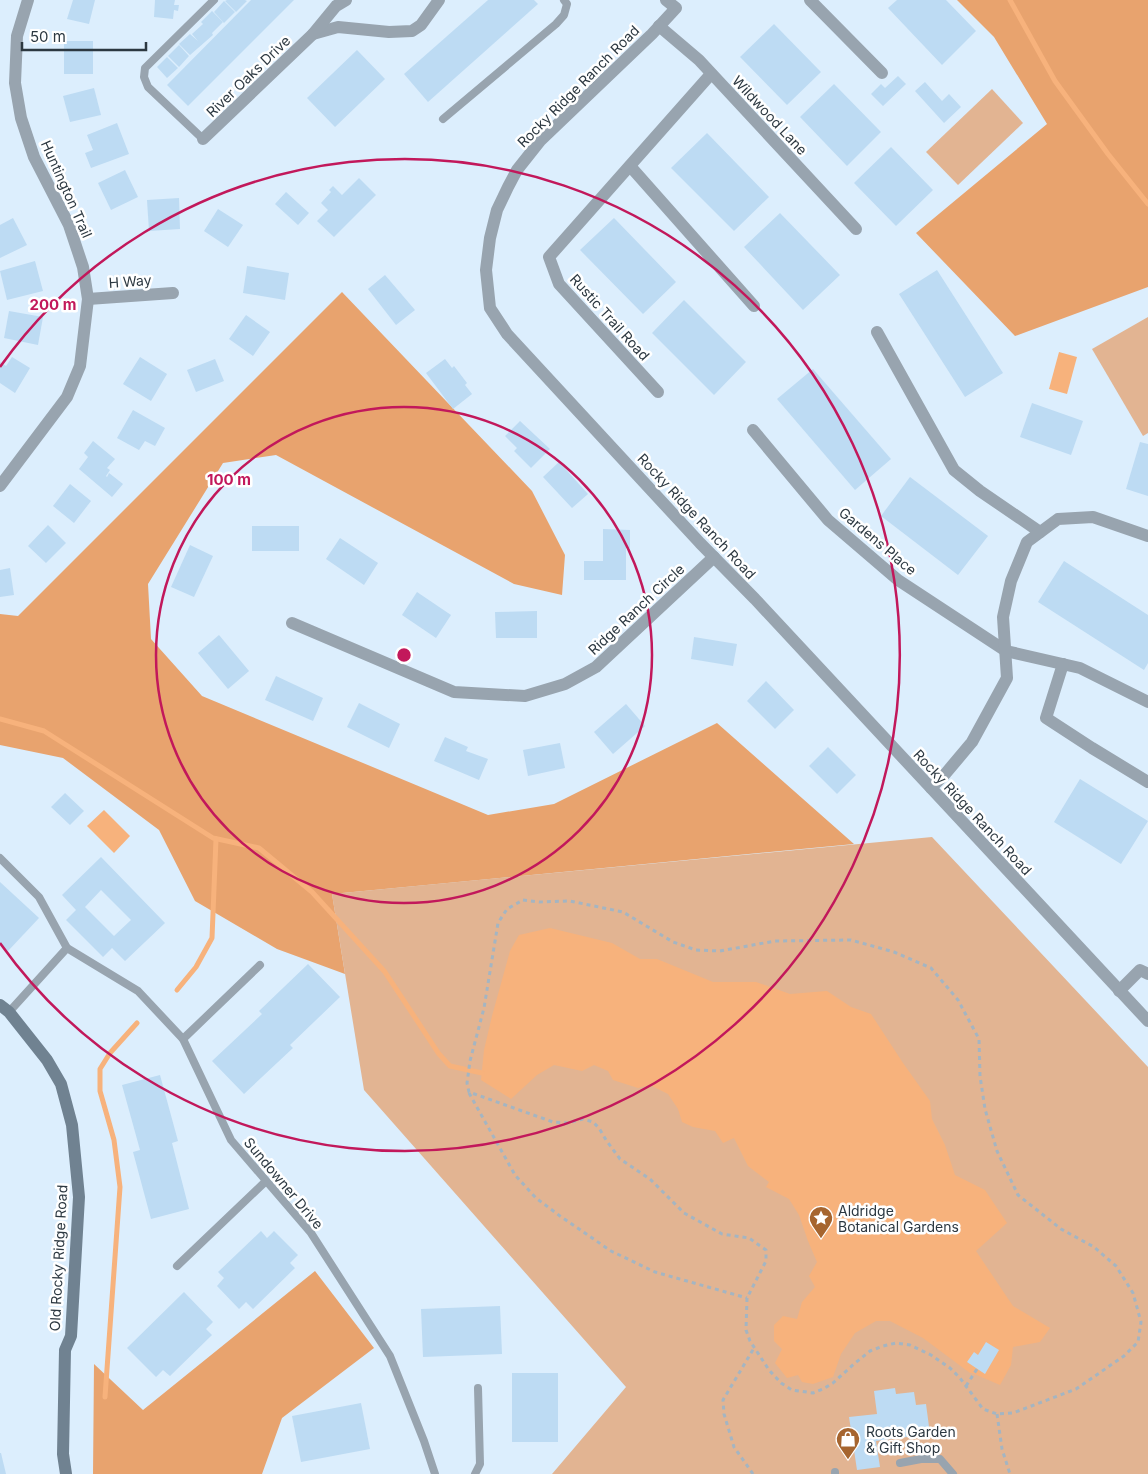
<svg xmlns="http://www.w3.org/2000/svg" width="1148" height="1474" font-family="Inter,sans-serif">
<rect width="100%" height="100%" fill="#dceefd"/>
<g fill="#e2b492">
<polygon points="992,89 1023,123 958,185 926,152"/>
<polygon points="1148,317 1148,433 1143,436 1092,349"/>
<polygon points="932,837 1148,1067 1148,1474 552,1474 626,1387 364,1090 332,894"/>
</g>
<g fill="#e8a36e">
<polygon points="957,0 1148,0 1148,287 1015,336 916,233 1047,124 994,37"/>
<polygon points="342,292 532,491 565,555 562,595 514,584 276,455 223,463 148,584 151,639 202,696 488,815 554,804 717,723 854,844 332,894 345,974 277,949 195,901 159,830 63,758 0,745 0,614 18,616"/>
<polygon points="315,1271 374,1348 282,1418 262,1474 93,1474 94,1364 143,1410"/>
</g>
<g fill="#f7b27c">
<polygon points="1059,352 1077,357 1067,394 1049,389"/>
<polygon points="104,810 130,836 114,853 87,826"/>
<polygon points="550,928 612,943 640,959 657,959 713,982 756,982 790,994 827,991 851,1007 871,1014 903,1063 930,1101 932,1119 945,1145 955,1175 985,1190 1007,1223 976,1251 1013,1306 1050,1328 1040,1342 1013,1347 1011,1365 1000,1385 972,1373 970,1373 923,1338 890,1321 876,1321 855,1333 841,1354 833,1377 813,1384 802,1382 798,1375 787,1378 775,1363 782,1349 774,1341 774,1325 783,1316 797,1319 802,1302 815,1287 809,1276 817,1262 808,1241 799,1215 789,1199 766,1187 769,1182 748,1166 734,1138 723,1143 715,1131 693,1127 682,1122 678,1109 668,1094 650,1085 638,1088 613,1080 608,1071 594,1065 582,1071 554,1065 537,1075 511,1099 481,1080 484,1050 492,1016 510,951 519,935"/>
</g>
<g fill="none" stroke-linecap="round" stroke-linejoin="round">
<g stroke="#f7b27c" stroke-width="5">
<polyline points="1010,0 1055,81 1108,154 1148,204"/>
<polyline points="0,719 44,731 213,838 259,848 312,892 385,972 439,1054 450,1066 482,1073"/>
<polyline points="177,990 196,967 212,938 216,839"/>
<polyline points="105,1397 120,1187 114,1140 100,1091 100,1069 110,1053 137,1023"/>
</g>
</g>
<g fill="#bddbf3" fill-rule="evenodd">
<polygon points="73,0 95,0 89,24 67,19"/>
<polygon points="155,0 175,0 174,5 179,5 178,11 174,10 173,19 154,17"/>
<polygon points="227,0 245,0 247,1 236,12 225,1"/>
<polygon points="251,0 294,0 188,106 167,85"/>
<polygon points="488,0 534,0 538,4 428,102 404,74"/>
<polygon points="897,0 946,0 976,31 942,65 888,8"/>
<polygon points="224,1 235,12 224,23 214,12"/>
<polygon points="212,11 223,22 212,33 213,35 190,55 179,44 190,34 198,41 192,34 203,24 201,22"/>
<polygon points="774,24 821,72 787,105 740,57"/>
<rect x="64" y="41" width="29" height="33"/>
<polygon points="179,45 189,56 179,67 168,56"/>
<polygon points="357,50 385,79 335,127 307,98"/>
<polygon points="167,57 178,68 167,78 157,67"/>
<polygon points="898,76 906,84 883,106 871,94 881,84 885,88"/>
<polygon points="925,82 942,101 949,94 961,107 944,123 915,91"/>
<polygon points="834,84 881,132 847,166 800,117"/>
<polygon points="94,88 101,115 70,122 63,96"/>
<polygon points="117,123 129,154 91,168 85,153 93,150 87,135"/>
<polygon points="707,133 769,197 734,231 671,168"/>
<polygon points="891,147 933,190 896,226 854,183"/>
<polygon points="125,170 138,197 111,210 98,183"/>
<polygon points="359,178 376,195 334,237 317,221 328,210 321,203 331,192 329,190 333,186 342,195"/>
<polygon points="286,192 309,213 298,225 275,204"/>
<polygon points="179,198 180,229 149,231 147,200"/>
<polygon points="218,209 243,225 228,247 204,231"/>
<polygon points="780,213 840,275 803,310 744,247"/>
<polygon points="13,218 27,245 0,258 0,225"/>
<polygon points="614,218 676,282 643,314 580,250"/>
<polygon points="35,261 43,291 7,300 0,271"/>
<polygon points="247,266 289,273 285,300 243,293"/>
<polygon points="937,270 1003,373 965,397 899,294"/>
<polygon points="385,275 415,310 396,325 368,289"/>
<polygon points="684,300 746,362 714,395 652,333"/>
<polygon points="9,311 43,317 38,345 4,338"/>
<polygon points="246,315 270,332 253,356 229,339"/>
<polygon points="12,357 30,368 15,393 0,383 0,362 6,366"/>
<polygon points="140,357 167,374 151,401 123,384"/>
<polygon points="215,359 224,381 196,392 187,370"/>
<polygon points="445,359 452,368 454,366 467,383 465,385 472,394 453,409 426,373"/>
<polygon points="813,369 891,459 855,490 777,399"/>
<polygon points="1032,403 1083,421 1071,455 1020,437"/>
<polygon points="133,410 165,428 155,446 145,441 139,450 117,438"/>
<polygon points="520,421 550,449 531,468 514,451 517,448 505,436"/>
<polygon points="93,441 115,459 107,468 110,470 106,476 107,477 109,473 123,484 112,497 79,469 88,457 84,453"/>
<polygon points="1140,442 1148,444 1148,496 1126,489"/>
<polygon points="559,462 588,494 572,508 543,477"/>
<polygon points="910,477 988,536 958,575 881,516"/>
<polygon points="70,484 91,501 74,523 53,506"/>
<polygon points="48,525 66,543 46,563 28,546"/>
<rect x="252" y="526" width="47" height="25"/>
<polygon points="603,529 630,530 630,548 626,548 626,580 584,580 584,561 603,561"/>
<polygon points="340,538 378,563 364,585 326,559"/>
<polygon points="190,545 213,556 194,597 171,587"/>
<polygon points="1064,561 1148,615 1148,663 1144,670 1038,602"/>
<polygon points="10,568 14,595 0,597 0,570"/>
<polygon points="417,592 451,615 436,638 402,615"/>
<polygon points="537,611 537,638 496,638 495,612"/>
<polygon points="219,635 249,671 228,689 198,653"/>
<polygon points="694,637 737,644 733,666 691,659"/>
<polygon points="276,676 323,698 313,721 265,700"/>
<polygon points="766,681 794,710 775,729 747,701"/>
<polygon points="359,703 400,724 389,748 347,727"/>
<polygon points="626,704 645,726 613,754 594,732"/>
<polygon points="445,737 468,747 466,751 488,759 479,780 434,761"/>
<polygon points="560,743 565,768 528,776 523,750"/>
<polygon points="828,747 856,775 837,794 809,766"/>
<polygon points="1080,779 1148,821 1121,864 1054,822"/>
<polygon points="65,793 84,811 70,825 51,807"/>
<path d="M101,857L165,923L125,961L112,948L103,957L66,920L76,910L62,895ZM101,890L131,920L114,936L85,907Z"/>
<polygon points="0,882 39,918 8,951 0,944"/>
<polygon points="308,964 340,997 290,1045 293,1048 244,1094 212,1061 262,1014 259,1011"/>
<polygon points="160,1075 178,1141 172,1143 189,1209 151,1219 133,1152 140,1150 122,1085"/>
<polygon points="261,1231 267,1238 274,1231 298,1255 290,1263 295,1268 253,1309 246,1302 239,1309 217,1286 224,1278 218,1272"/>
<polygon points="184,1292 213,1322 206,1329 212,1335 170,1376 163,1370 156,1377 127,1348"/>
<polygon points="500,1306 502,1354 423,1357 421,1309"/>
<polygon points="986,1342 999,1350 985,1374 967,1362 974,1352 978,1355"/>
<rect x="512" y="1373" width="46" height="69"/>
<polygon points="895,1388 896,1394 914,1392 916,1405 926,1404 930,1434 876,1441 880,1467 857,1470 849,1417 877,1414 874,1391"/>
<polygon points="361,1403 370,1449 301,1462 292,1416"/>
<polygon points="0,1453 1,1453 6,1474 0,1474"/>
</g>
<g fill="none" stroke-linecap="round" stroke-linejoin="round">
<g stroke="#a4b5c2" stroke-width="3" stroke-dasharray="4 4" stroke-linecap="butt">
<polygon points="523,900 539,902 570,901 623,912 673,942 696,950 720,951 775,941 851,940 894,952 931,968 958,1000 979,1039 980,1076 985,1109 997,1151 1018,1195 1061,1229 1094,1247 1116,1266 1133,1293 1141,1322 1138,1342 1124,1356 1076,1389 1013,1413 997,1414 983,1409 960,1378 950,1368 931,1355 910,1345 896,1343 883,1346 870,1351 854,1364 833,1383 823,1389 813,1393 792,1390 781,1383 769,1370 750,1341 746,1330 747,1298 766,1261 766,1250 749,1238 722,1234 684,1213 650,1179 620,1159 606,1140 599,1128 593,1122 583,1119 567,1123 553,1122 469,1092 467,1083 470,1061 484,1008 498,923 507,909"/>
<polyline points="469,1093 515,1175 536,1198 560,1216 611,1251 655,1272 747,1298"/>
<polyline points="966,1386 977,1369"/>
<polyline points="997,1414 1002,1449 1010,1474"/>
<polyline points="753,1474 734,1447 724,1414 723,1400 754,1348"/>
</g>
<g stroke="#98a4af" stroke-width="8">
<polyline points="443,119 556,24 564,15 567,4 564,0"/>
<polyline points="203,139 148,87 144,77 145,68 214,0"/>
<polyline points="0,858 39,897 67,948 138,991 183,1039 231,1140 311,1233 390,1356 424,1441 435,1474"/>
<polyline points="9,1012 67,948"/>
<polyline points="183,1039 260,965"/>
<polyline points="177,1266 266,1181"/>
<polyline points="900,1463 921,1459 940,1459 953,1474"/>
<polyline points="835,1472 835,1474"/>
<polyline points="475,1474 480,1464 478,1388"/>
</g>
<g stroke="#98a4af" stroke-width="12">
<polyline points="666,0 676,8 652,34 540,141 517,170 508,187 497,210 490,238 486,270 490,308 507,334 700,543 755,599 1148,1021"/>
<polyline points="810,0 882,73"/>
<polyline points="659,26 699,60 856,229"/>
<polyline points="313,34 338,27 389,32 412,31 421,25 439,0"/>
<polyline points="203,139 313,34 336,6 346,0"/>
<polyline points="630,166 754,306"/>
<polyline points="88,299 173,293"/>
<polyline points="877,332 954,470 980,491 1040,532"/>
<polyline points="658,392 559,284 549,257 711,74"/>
<polyline points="753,430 828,520 898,580 1006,651 1080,668 1148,702"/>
<polyline points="0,486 67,397 80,366 88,299 83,267 69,225 34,157 21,118 15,83 17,36 28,0"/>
<polyline points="292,623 454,692 525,696 565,684 596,667 714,557"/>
<polyline points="1063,664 1046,718 1092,748 1148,782"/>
<polyline points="931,788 946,773 972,742 1007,678 1003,617 1011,581 1027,542 1058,519 1093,517 1148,536"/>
<polyline points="1119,991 1140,970 1148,974"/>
</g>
<polyline stroke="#708291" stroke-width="12" points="0,1005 9,1012 47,1060 61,1084 72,1125 79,1197 71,1336 65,1350 63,1454 66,1474"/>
</g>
<g fill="none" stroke="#c2185b" stroke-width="2.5">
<circle cx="404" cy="655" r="248"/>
<path d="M0 367A496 496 0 1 1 0 943"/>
</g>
<defs>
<g id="sight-pin" transform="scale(1.25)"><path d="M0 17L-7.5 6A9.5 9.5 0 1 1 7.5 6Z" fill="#a6652f" stroke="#fff"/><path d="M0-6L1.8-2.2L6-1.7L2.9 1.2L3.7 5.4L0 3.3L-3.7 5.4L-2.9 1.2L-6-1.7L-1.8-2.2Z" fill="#fff"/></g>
<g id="shop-pin" transform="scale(1.25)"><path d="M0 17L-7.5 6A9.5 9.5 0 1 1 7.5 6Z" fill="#a6652f" stroke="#fff"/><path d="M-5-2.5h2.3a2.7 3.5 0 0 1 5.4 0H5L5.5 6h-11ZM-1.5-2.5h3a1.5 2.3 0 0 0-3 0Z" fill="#fff"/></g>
</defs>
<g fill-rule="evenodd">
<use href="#sight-pin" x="821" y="1218"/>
<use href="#shop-pin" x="848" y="1439"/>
</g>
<g text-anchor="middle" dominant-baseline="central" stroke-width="5" stroke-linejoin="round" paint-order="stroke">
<g font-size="14" fill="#2c3841" stroke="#fff">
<text transform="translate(248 76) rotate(-44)">River Oaks Drive</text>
<text transform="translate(578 86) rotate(-45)">Rocky Ridge Ranch Road</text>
<text transform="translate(770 115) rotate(47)">Wildwood Lane</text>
<text transform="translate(67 189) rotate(66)">Huntington Trail</text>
<text transform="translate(130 281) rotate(-4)">H Way</text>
<text transform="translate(610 317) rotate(48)">Rustic Trail Road</text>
<text transform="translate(697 516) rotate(47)">Rocky Ridge Ranch Road</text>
<text transform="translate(878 541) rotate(40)">Gardens Place</text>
<text transform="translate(636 609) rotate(-43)">Ridge Ranch Circle</text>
<text transform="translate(973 812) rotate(47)">Rocky Ridge Ranch Road</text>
<text transform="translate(284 1183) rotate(50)">Sundowner Drive</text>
<text transform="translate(58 1258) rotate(-87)">Old Rocky Ridge Road</text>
</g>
<g font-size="14" fill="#2c3841" stroke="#fff" text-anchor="start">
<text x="838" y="1210">Aldridge<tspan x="838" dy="16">Botanical Gardens</tspan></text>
<text x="866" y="1431">Roots Garden<tspan x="866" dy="16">&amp; Gift Shop</tspan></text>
</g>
</g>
<circle cx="404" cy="655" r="8" fill="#c2185b" stroke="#fff" stroke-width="2.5"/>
<g font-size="15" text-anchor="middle" font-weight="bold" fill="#c2185b" stroke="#fff" stroke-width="5" stroke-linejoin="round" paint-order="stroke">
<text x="53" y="310">200 m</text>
<text x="229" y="485">100 m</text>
</g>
<path d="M22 42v8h124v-8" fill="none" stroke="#2c3841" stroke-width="2.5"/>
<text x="30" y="42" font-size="15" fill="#2c3841" stroke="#ffffff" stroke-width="4" paint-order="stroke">50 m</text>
</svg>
